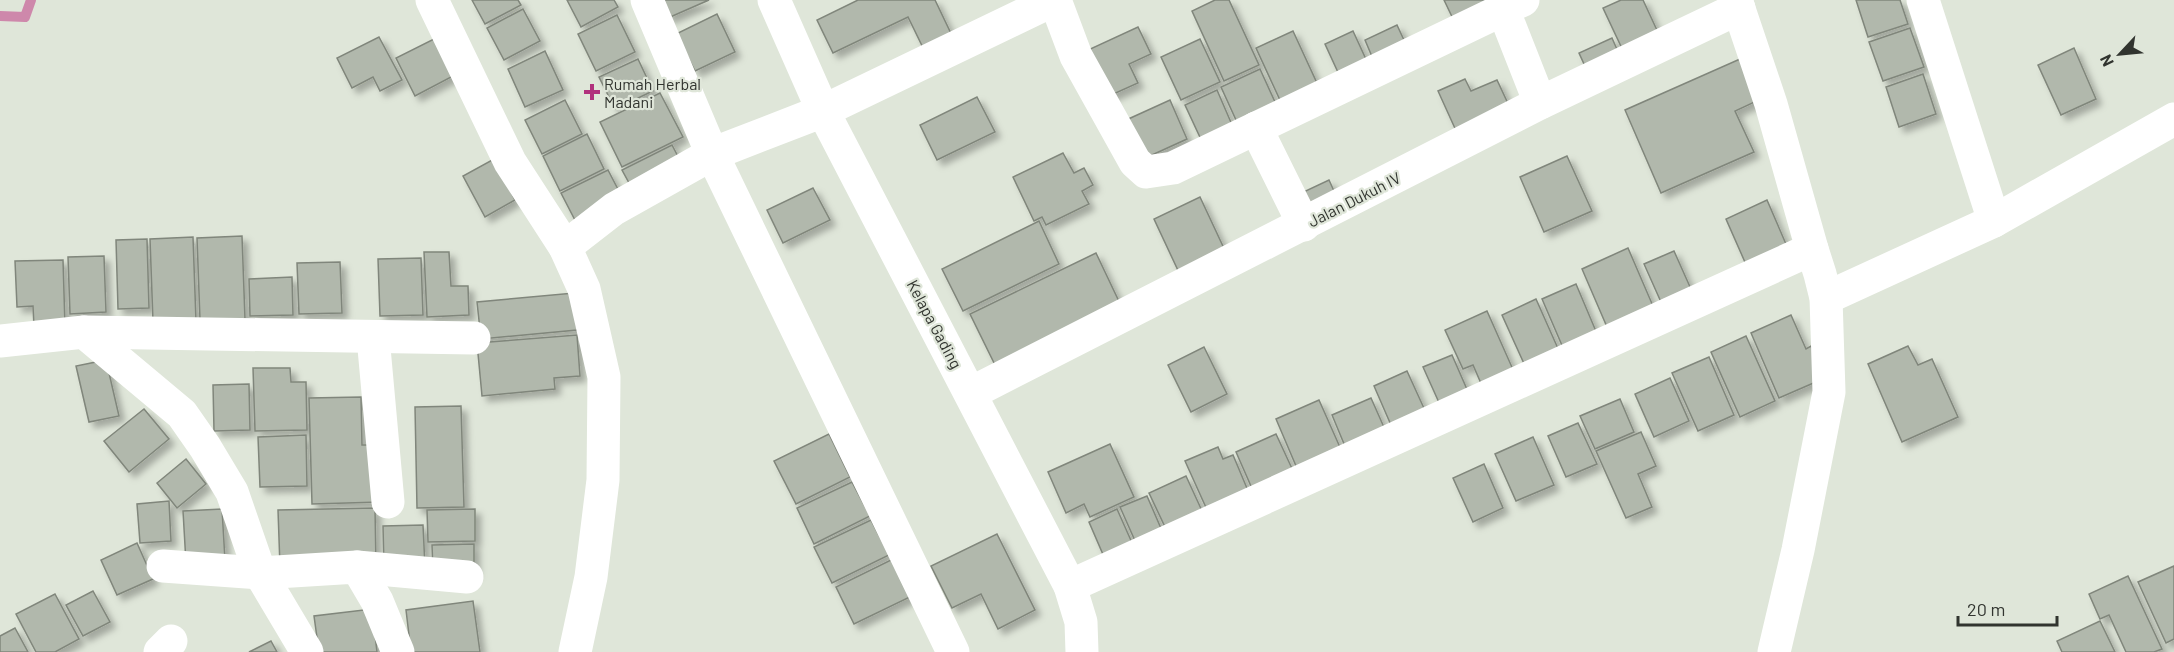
<svg xmlns="http://www.w3.org/2000/svg" width="2174" height="652" font-family="Barlow,sans-serif">
<defs>
<filter id="shadow"><feDropShadow dx="5.5" dy="5.5" stdDeviation="3" flood-color="#0004"/></filter>
</defs>
<rect width="100%" height="100%" fill="#dfe6d9"/>
<g fill="none" stroke-linecap="round" stroke-linejoin="round">
<polyline stroke="#ce88ab" stroke-width="10" points="0,16 25,17 31,0"/>
</g>
<g fill="#b1b8ac" stroke="#80867b" stroke-width="1.5" filter="url(#shadow)">
<polygon points="472,0 518,0 521,5 485,24"/>
<polygon points="567,0 614,0 618,7 581,27"/>
<polygon points="660,0 709,0 668,18"/>
<polygon points="858,0 935,0 956,44 928,58 908,17 833,53 817,20"/>
<polygon points="1215,0 1229,0 1259,65 1224,81 1192,11"/>
<polygon points="1444,0 1497,0 1456,25"/>
<polygon points="1621,0 1643,0 1662,41 1626,57 1603,8"/>
<polygon points="1856,0 1900,0 1908,24 1868,37"/>
<polygon points="523,9 540,41 504,60 487,28"/>
<polygon points="717,14 735,52 695,71 676,34"/>
<polygon points="617,15 635,52 596,71 578,34"/>
<polygon points="1397,25 1409,51 1376,66 1365,40"/>
<polygon points="1138,27 1151,54 1129,64 1138,83 1109,96 1088,50"/>
<polygon points="1910,28 1924,67 1883,81 1869,42"/>
<polygon points="1293,31 1322,94 1285,111 1256,48"/>
<polygon points="1353,31 1370,68 1342,81 1325,44"/>
<polygon points="379,37 402,80 380,91 373,77 352,88 337,58"/>
<polygon points="436,38 455,75 415,96 396,58"/>
<polygon points="1612,38 1623,63 1590,77 1579,53"/>
<polygon points="1200,39 1220,82 1181,100 1161,57"/>
<polygon points="2074,48 2096,99 2061,115 2038,65"/>
<polygon points="545,51 563,90 525,107 508,69"/>
<polygon points="638,59 653,91 615,109 599,77"/>
<polygon points="1740,59 1759,100 1735,111 1754,152 1661,193 1625,110"/>
<polygon points="1260,69 1280,113 1241,131 1221,87"/>
<polygon points="1923,74 1936,114 1899,127 1886,87"/>
<polygon points="1465,79 1471,91 1497,80 1511,110 1458,135 1438,91"/>
<polygon points="1217,90 1236,134 1205,148 1185,105"/>
<polygon points="660,93 683,137 622,167 600,122"/>
<polygon points="977,97 995,132 937,160 920,125"/>
<polygon points="565,100 582,134 542,154 525,120"/>
<polygon points="1170,100 1187,139 1141,160 1124,121"/>
<polygon points="587,134 604,169 560,191 543,156"/>
<polygon points="672,145 684,168 634,192 622,170"/>
<polygon points="1063,153 1074,173 1084,168 1093,185 1082,191 1089,204 1046,225 1042,217 1034,221 1013,177"/>
<polygon points="1567,156 1592,211 1544,232 1520,177"/>
<polygon points="494,159 515,200 485,217 463,176"/>
<polygon points="608,170 622,197 578,226 561,193"/>
<polygon points="1329,180 1339,202 1307,216 1297,195"/>
<polygon points="813,188 830,220 783,243 767,210"/>
<polygon points="1200,197 1228,257 1182,279 1154,219"/>
<polygon points="1767,200 1789,251 1748,269 1726,219"/>
<polygon points="1039,221 1059,264 963,311 942,269"/>
<polygon points="242,236 245,319 200,320 197,238"/>
<polygon points="193,237 196,321 153,322 150,239"/>
<polygon points="147,239 149,308 118,309 116,240"/>
<polygon points="1628,248 1653,306 1607,327 1582,269"/>
<polygon points="1674,251 1695,298 1665,311 1644,264"/>
<polygon points="424,252 449,252 451,286 468,286 469,315 427,317"/>
<polygon points="1096,253 1124,312 999,373 970,314"/>
<polygon points="104,256 106,312 70,314 68,257"/>
<polygon points="421,258 423,315 380,316 378,259"/>
<polygon points="63,260 65,326 34,327 33,306 17,307 15,261"/>
<polygon points="340,262 342,313 299,314 297,263"/>
<polygon points="292,277 293,315 250,316 249,279"/>
<polygon points="1576,284 1598,336 1564,350 1542,299"/>
<polygon points="574,293 577,330 481,339 477,302"/>
<polygon points="1536,299 1560,353 1526,368 1502,315"/>
<polygon points="1487,311 1515,374 1483,388 1473,365 1463,369 1445,330"/>
<polygon points="1791,315 1806,349 1811,346 1825,378 1779,398 1751,333"/>
<polygon points="577,335 580,376 554,378 555,389 482,396 477,343"/>
<polygon points="1746,336 1775,401 1740,417 1711,352"/>
<polygon points="1908,346 1918,365 1932,359 1958,417 1902,442 1868,364"/>
<polygon points="1204,347 1227,394 1191,412 1168,365"/>
<polygon points="1452,355 1469,394 1441,407 1423,367"/>
<polygon points="1709,357 1734,415 1698,431 1672,373"/>
<polygon points="106,360 119,416 89,422 76,366"/>
<polygon points="253,368 290,368 291,382 306,382 307,430 255,431"/>
<polygon points="1407,371 1428,417 1394,432 1374,386"/>
<polygon points="1670,378 1689,421 1654,437 1635,394"/>
<polygon points="249,384 250,430 214,431 213,385"/>
<polygon points="361,397 362,445 379,445 381,502 312,504 309,398"/>
<polygon points="1371,398 1387,434 1347,451 1332,415"/>
<polygon points="1620,399 1634,432 1595,449 1580,416"/>
<polygon points="1319,400 1343,454 1299,473 1276,419"/>
<polygon points="461,406 464,507 417,508 415,407"/>
<polygon points="144,409 169,439 129,472 104,441"/>
<polygon points="1578,423 1597,464 1566,477 1548,436"/>
<polygon points="1641,432 1656,466 1638,474 1652,507 1626,518 1596,451"/>
<polygon points="829,434 850,477 796,504 774,461"/>
<polygon points="1276,434 1295,475 1254,493 1236,452"/>
<polygon points="306,435 307,486 260,487 258,437"/>
<polygon points="1533,437 1554,485 1516,501 1495,454"/>
<polygon points="1110,444 1134,497 1090,517 1084,504 1066,513 1048,472"/>
<polygon points="1218,447 1223,459 1233,455 1249,493 1208,512 1185,461"/>
<polygon points="186,459 206,484 177,508 157,483"/>
<polygon points="1484,464 1503,508 1473,522 1453,478"/>
<polygon points="1186,476 1203,513 1166,529 1149,493"/>
<polygon points="852,482 870,516 814,544 797,508"/>
<polygon points="1147,496 1166,540 1140,552 1120,507"/>
<polygon points="169,501 171,541 140,543 137,504"/>
<polygon points="375,508 376,565 280,567 278,510"/>
<polygon points="222,509 225,560 186,563 183,511"/>
<polygon points="475,509 475,541 428,542 427,510"/>
<polygon points="1117,509 1137,554 1108,566 1089,522"/>
<polygon points="871,520 889,555 832,583 814,547"/>
<polygon points="423,525 425,567 384,568 383,526"/>
<polygon points="997,534 1035,610 998,629 981,594 952,608 931,566"/>
<polygon points="137,543 153,579 117,595 101,560"/>
<polygon points="474,544 474,572 433,572 432,545"/>
<polygon points="893,559 912,596 854,624 836,587"/>
<polygon points="2174,566 2174,639 2166,643 2138,582"/>
<polygon points="2128,576 2162,649 2154,652 2126,652 2109,615 2100,619 2089,594"/>
<polygon points="93,591 110,622 83,636 66,605"/>
<polygon points="55,594 79,639 55,652 36,652 16,614"/>
<polygon points="473,601 480,652 411,652 406,610"/>
<polygon points="372,609 377,652 319,652 314,616"/>
<polygon points="2100,621 2115,652 2062,652 2057,641"/>
<polygon points="15,628 28,652 0,652 0,636"/>
<polygon points="271,641 277,652 249,652"/>
</g>
<g fill="none" stroke-linecap="round" stroke-linejoin="round">
<g stroke="#fff" stroke-width="33">
<polyline points="432,0 510,162 565,247 584,289 604,377 603,480 591,577 575,652"/>
<polyline points="647,0 712,154 953,652"/>
<polyline points="774,0 823,111 1070,586 1081,622 1082,652"/>
<polyline points="1055,0 1076,56 1135,162 1146,172 1173,168 1523,0"/>
<polyline points="1923,0 1994,221"/>
<polyline points="1503,9 1540,103"/>
<polyline points="1256,128 1304,225"/>
<polyline points="565,247 614,209 712,154 823,111 1054,0"/>
<polyline points="1826,298 1994,221 2174,119"/>
<polyline points="84,332 474,338"/>
<polyline points="373,337 388,502"/>
<polyline points="0,341 84,332 182,414 205,447 232,492 260,573 307,652"/>
<polyline points="971,393 1540,103 1739,8"/>
<polyline points="163,566 260,573 357,567 377,601 398,652"/>
<polyline points="357,567 467,577"/>
<polyline points="1070,586 1812,249 1771,104 1736,0"/>
<polyline points="160,652 171,641"/>
<polyline points="1774,652 1798,550 1829,392 1826,298 1820,274 1812,249"/>
</g>
</g>
<path fill="#b1317d" stroke="#dfe6d9" stroke-width="2" d="M589 83h6v6h6v6h-6v6h-6v-6h-6v-6h6z"/>
<g text-anchor="middle" dominant-baseline="central" stroke-width="4.5" stroke-linejoin="round" paint-order="stroke">
<g font-size="16" fill="#31342f" stroke="#dfe6d9" text-anchor="start">
<text x="604" y="83">Rumah Herbal<tspan x="604" dy="18">Madani</tspan></text>
</g>
<g font-size="16" fill="#31342f" stroke="#dfe6d9">
<text transform="translate(1354 199) rotate(-27)">Jalan Dukuh IV</text>
<text transform="translate(935 324) rotate(62)">Kelapa Gading</text>
</g>
</g>
<g transform="translate(2120 54) rotate(244)" stroke="#dfe6d9" stroke-width="4.5" paint-order="stroke">
<path d="M0-4.5L10 22L0 15L-10 22Z" fill="#31342f"/>
<text y="-9" font-size="16" font-weight="bold" text-anchor="middle" fill="#31342f">N</text>
</g>
<path d="M1958 616v9h99v-9" fill="none" stroke="#31342f" stroke-width="3"/>
<text x="1967" y="616" font-size="18" fill="#31342f" stroke="#dfe6d9" stroke-width="4.5" paint-order="stroke">20 m</text>
</svg>
